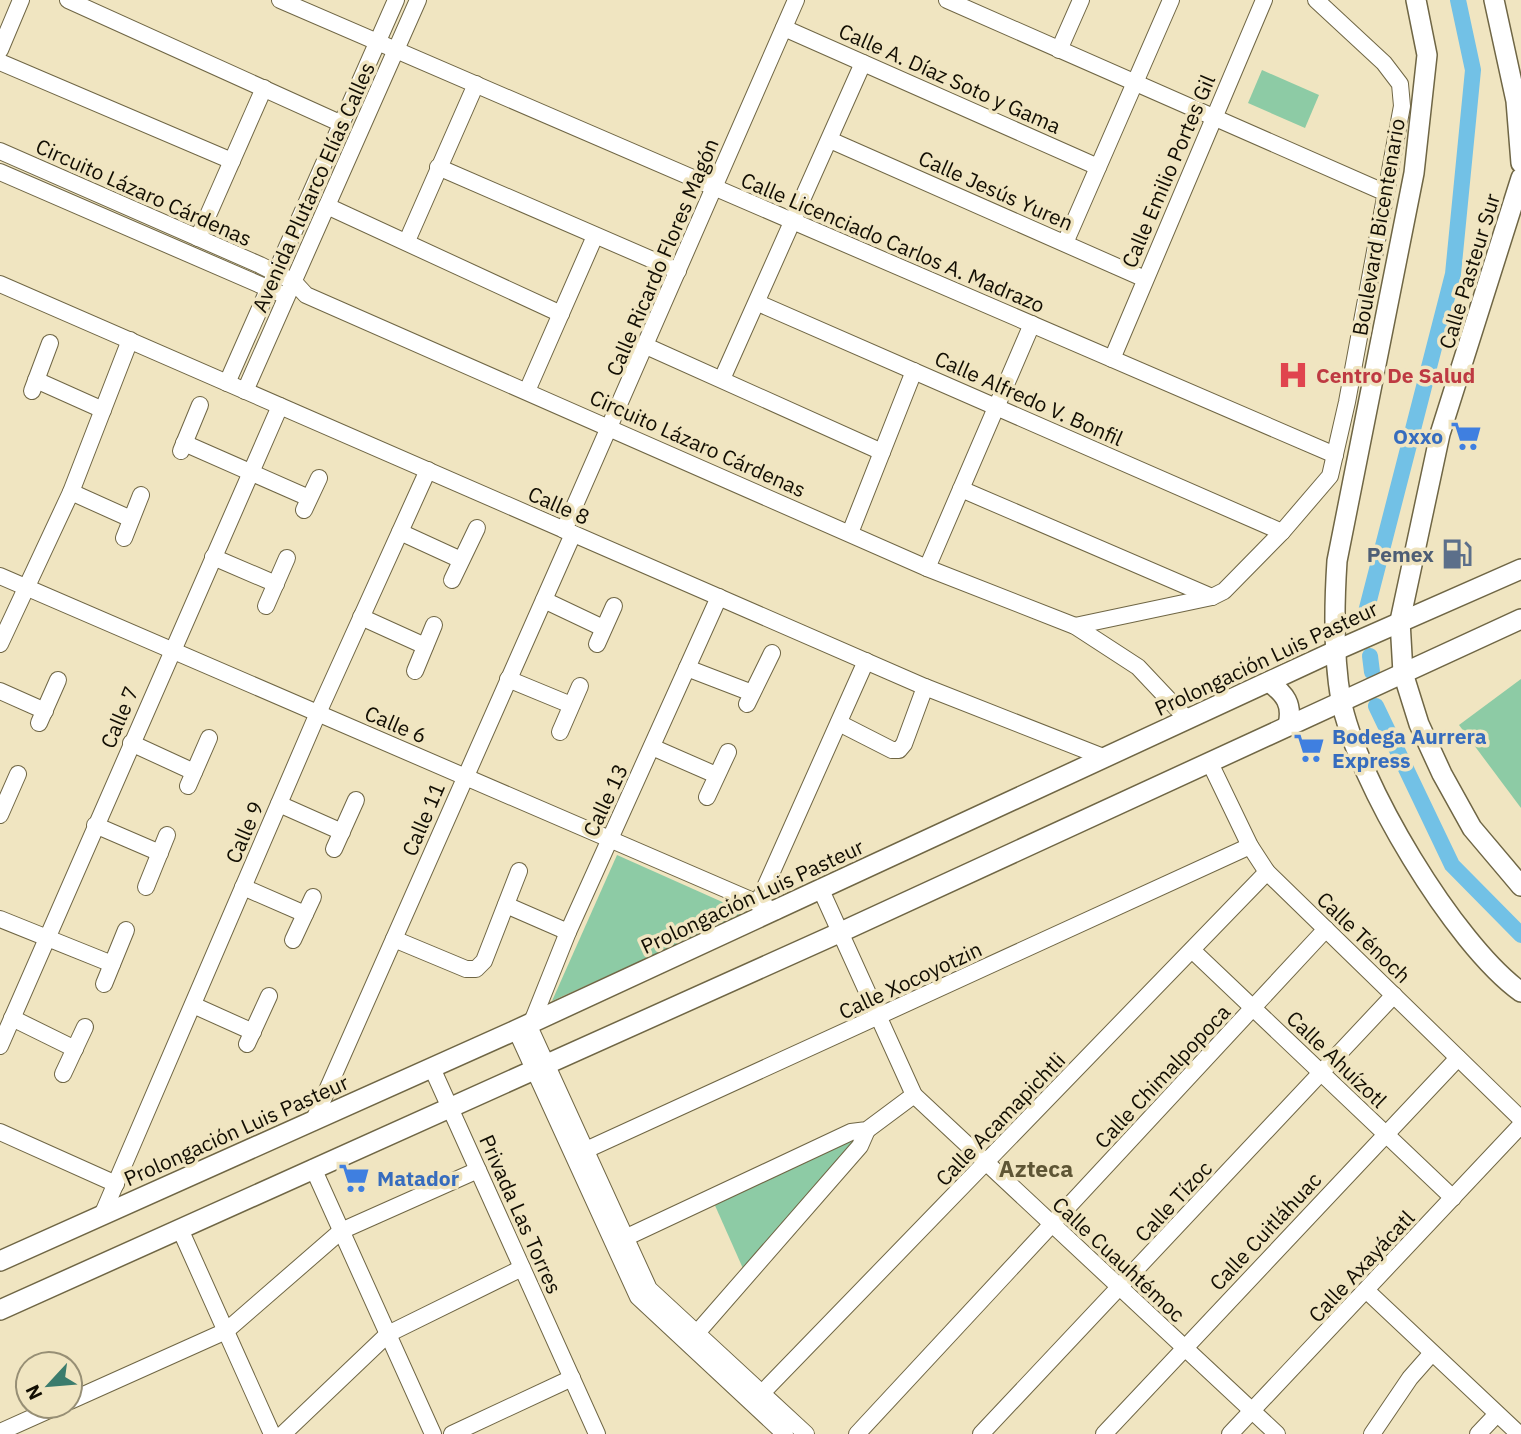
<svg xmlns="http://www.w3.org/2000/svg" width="1521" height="1434" font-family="'IBM Plex Sans',sans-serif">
<rect width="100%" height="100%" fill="#f0e5c1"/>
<g fill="#8dcba5">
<polygon points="1262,70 1319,95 1305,128 1248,103"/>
<polygon points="1521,679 1521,808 1459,725"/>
<polygon points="617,855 747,913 552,1001"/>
<polygon points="855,1134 859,1141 745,1273 713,1201"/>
</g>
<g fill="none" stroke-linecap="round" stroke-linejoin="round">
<g stroke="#72c1e6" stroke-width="16">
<polyline points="1366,612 1453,274 1473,70 1458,0"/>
<polyline points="1370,656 1372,672"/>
<polyline points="1376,706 1452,865 1521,935"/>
</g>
<g stroke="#6f6645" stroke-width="18">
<g id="minor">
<polyline points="68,0 342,124"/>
<polyline points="280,0 1335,455"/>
<polyline points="947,0 1386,193"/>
<polyline points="784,28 1098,167"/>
<polyline points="0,50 21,0"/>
<polyline points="1059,50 1081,0"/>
<polyline points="0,62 232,161"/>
<polyline points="830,140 1145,279"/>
<polyline points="0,151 260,265 294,282 306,295 927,568 1075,626 1138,667 1187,719"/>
<polyline points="438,167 678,271"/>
<polyline points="0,172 279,293"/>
<polyline points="327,206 561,314"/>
<polyline points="198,238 264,88"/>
<polyline points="407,241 476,84"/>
<polyline points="1065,243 1171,0"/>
<polyline points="0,284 925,687 1103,757"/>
<polyline points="758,303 1282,532"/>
<polyline points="646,346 882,452"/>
<polyline points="1112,359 1264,0"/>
<polyline points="722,379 863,63"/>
<polyline points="36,380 103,410"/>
<polyline points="227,383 396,0"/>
<polyline points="32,391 50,343"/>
<polyline points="245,391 418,0"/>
<polyline points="527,391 595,236"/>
<polyline points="184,443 309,498"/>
<polyline points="181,451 200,405"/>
<polyline points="961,489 1212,597"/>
<polyline points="71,492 131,519"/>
<polyline points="304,510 319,478"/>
<polyline points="564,530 796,0"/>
<polyline points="400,532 461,560"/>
<polyline points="850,533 914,371"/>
<polyline points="124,538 141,495"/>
<polyline points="213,557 276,584"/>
<polyline points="927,568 1032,324"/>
<polyline points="0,576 776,911"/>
<polyline points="452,580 477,528"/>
<polyline points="544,600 603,628"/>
<polyline points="266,606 287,558"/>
<polyline points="361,617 425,646"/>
<polyline points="1075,626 1212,597 1224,591 1282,532 1330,476 1347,402 1402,106 1400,84 1384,63 1316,0"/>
<polyline points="0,644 71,492 130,340"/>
<polyline points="597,644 614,606"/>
<polyline points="687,668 752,693"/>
<polyline points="415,671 434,625"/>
<polyline points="508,679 571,705"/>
<polyline points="0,691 45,711"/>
<polyline points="747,704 772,653"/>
<polyline points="39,723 58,680"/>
<polyline points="839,723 892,750 899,750 904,744 925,687"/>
<polyline points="560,732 580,686"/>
<polyline points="131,743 194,772"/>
<polyline points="652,747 716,775"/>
<polyline points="1210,763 1250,846 1267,872 1521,1119"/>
<polyline points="188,786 209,738"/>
<polyline points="707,797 728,752"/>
<polyline points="279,804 342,832"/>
<polyline points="0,815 18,774"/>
<polyline points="95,825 160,853"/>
<polyline points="334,849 356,800"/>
<polyline points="146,887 167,835"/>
<polyline points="243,887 305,914"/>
<polyline points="821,890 914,1095 1277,1434"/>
<polyline points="758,903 866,661"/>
<polyline points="506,905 568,932"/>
<polyline points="0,919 112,964"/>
<polyline points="394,939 466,969 476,969 484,961 519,871"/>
<polyline points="293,940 313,897"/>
<polyline points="1192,950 1453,1198"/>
<polyline points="104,984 126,930"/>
<polyline points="193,1005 253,1032"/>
<polyline points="12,1018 75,1049"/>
<polyline points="532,1022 568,932 719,597"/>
<polyline points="528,1024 649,1289 806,1434"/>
<polyline points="516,1030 638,1297 785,1434"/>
<polyline points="247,1044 269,996"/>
<polyline points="0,1046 280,406"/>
<polyline points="432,1068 597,1434"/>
<polyline points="63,1074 85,1027"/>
<polyline points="313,1122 573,534"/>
<polyline points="0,1132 116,1184"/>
<polyline points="586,1150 1250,846"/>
<polyline points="313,1168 433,1434"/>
<polyline points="103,1213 318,713 428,470"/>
<polyline points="180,1229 272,1434"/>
<polyline points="627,1237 851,1132 867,1130 914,1095"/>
<polyline points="1367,1291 1519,1434"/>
<polyline points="696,1334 860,1146 867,1130"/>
<polyline points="762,1393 1267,872"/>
<polyline points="70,1401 226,1331 341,1231 478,1170"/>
<polyline points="0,1432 58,1406"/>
<polyline points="283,1434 388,1334 522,1268"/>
<polyline points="452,1434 572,1378"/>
<polyline points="857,1434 1326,929"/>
<polyline points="981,1434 1394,995"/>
<polyline points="1104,1434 1458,1058"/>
<polyline points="1230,1434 1521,1125"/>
<polyline points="1372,1434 1410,1378 1432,1353"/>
<polyline points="1478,1434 1497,1414"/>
</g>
</g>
<g stroke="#6f6645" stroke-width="22">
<g id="major">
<path d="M1416,0L1427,55L1414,173L1337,561C1334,607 1333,655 1341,700C1357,781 1454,944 1521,992"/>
<polyline points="1494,0 1516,101 1521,163"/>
<polyline points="1521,178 1440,434 1400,621 1403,673 1419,724 1442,774 1472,828 1521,886"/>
<path d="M1269,682C1285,694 1293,704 1288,725"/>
<polyline points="0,1261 516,1030 1337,650 1521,569"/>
<polyline points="0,1310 841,932 1521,619"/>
</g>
</g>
<use href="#minor" stroke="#fff" stroke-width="16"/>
<use href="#major" stroke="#fff" stroke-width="19"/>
</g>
<defs>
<g id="hospital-bare" transform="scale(2.415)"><path d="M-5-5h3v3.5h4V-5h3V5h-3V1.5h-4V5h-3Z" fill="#e0444e" stroke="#f0e5c1" stroke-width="2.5" paint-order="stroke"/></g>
<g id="supermarket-bare" transform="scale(2.415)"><path d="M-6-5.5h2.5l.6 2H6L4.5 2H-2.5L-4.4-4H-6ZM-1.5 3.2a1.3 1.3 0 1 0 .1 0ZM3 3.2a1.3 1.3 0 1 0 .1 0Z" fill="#3f7fe0" stroke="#f0e5c1" stroke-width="2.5" paint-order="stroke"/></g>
<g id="fuel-bare" transform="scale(2.415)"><path d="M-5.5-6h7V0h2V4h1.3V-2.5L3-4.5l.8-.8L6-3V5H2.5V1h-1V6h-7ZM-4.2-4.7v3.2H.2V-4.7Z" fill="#5c6f8a" stroke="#f0e5c1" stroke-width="2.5" paint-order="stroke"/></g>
</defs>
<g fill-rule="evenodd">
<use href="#hospital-bare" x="1293" y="375"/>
<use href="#supermarket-bare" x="1466" y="436"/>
<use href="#fuel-bare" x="1457" y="554"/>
<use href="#supermarket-bare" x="1309" y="748"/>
<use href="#supermarket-bare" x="354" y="1178"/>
</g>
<g text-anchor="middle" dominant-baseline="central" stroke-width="7" stroke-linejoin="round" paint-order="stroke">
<g font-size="21" fill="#120e03" stroke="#f0e5c1">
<text transform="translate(950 78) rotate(24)">Calle A. Díaz Soto y Gama</text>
<text transform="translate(1168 171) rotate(-67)">Calle Emilio Portes Gil</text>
<text transform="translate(313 187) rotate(-66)">Avenida Plutarco Elías Calles</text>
<text transform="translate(996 190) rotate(24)">Calle Jesús Yuren</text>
<text transform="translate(144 192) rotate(24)">Circuito Lázaro Cárdenas</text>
<text transform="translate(1378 227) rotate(-80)">Boulevard Bicentenario</text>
<text transform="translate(893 242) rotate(23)">Calle Licenciado Carlos A. Madrazo</text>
<text transform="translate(662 257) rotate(-67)">Calle Ricardo Flores Magón</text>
<text transform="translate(1469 271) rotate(-73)">Calle Pasteur Sur</text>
<text transform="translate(1029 398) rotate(24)">Calle Alfredo V. Bonfil</text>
<text transform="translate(698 443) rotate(24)">Circuito Lázaro Cárdenas</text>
<text transform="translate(559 505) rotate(24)">Calle 8</text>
<text transform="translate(1266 658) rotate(-25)">Prolongación Luis Pasteur</text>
<text transform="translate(119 717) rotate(-67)">Calle 7</text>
<text transform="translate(396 724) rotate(23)">Calle 6</text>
<text transform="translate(605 800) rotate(-65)">Calle 13</text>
<text transform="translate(423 819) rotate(-67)">Calle 11</text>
<text transform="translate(244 832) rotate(-67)">Calle 9</text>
<text transform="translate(752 896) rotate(-25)">Prolongación Luis Pasteur</text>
<text transform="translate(1364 937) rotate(44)">Calle Ténoch</text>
<text transform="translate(910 980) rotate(-25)">Calle Xocoyotzin</text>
<text transform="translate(1337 1059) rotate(44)">Calle Ahuízotl</text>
<text transform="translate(1162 1076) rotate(-47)">Calle Chimalpopoca</text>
<text transform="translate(1000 1119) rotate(-46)">Calle Acamapichtli</text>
<text transform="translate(236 1130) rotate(-24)">Prolongación Luis Pasteur</text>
<text transform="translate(1173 1201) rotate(-47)">Calle Tízoc</text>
<text transform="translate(521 1214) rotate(66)">Privada Las Torres</text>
<text transform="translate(1265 1231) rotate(-47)">Calle Cuitláhuac</text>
<text transform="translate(1119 1259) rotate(43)">Calle Cuauhtémoc</text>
<text transform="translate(1361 1266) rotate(-47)">Calle Axayácatl</text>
</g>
<g font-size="21" font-weight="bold" fill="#be3a42" stroke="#f0e5c1" text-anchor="start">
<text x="1316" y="375">Centro De Salud</text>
</g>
<g font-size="21" font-weight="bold" fill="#366cbe" stroke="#f0e5c1" text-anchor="start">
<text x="1443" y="436" text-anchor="end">Oxxo</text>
<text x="1332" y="736">Bodega Aurrera<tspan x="1332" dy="24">Express</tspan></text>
<text x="377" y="1178">Matador</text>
</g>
<g font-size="21" font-weight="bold" fill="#4e5e75" stroke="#f0e5c1" text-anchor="end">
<text x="1434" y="554">Pemex</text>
</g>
<g font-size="23" font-weight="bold" fill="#5e5535" stroke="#f0e5c1">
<text x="1036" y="1168">Azteca</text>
</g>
</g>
<g transform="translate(49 1385) rotate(244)"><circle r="33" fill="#f0e5c1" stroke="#978f75" stroke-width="2"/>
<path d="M0-5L12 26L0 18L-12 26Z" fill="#3b7c6d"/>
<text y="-10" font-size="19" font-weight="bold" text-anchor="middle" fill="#120e03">N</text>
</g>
</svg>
